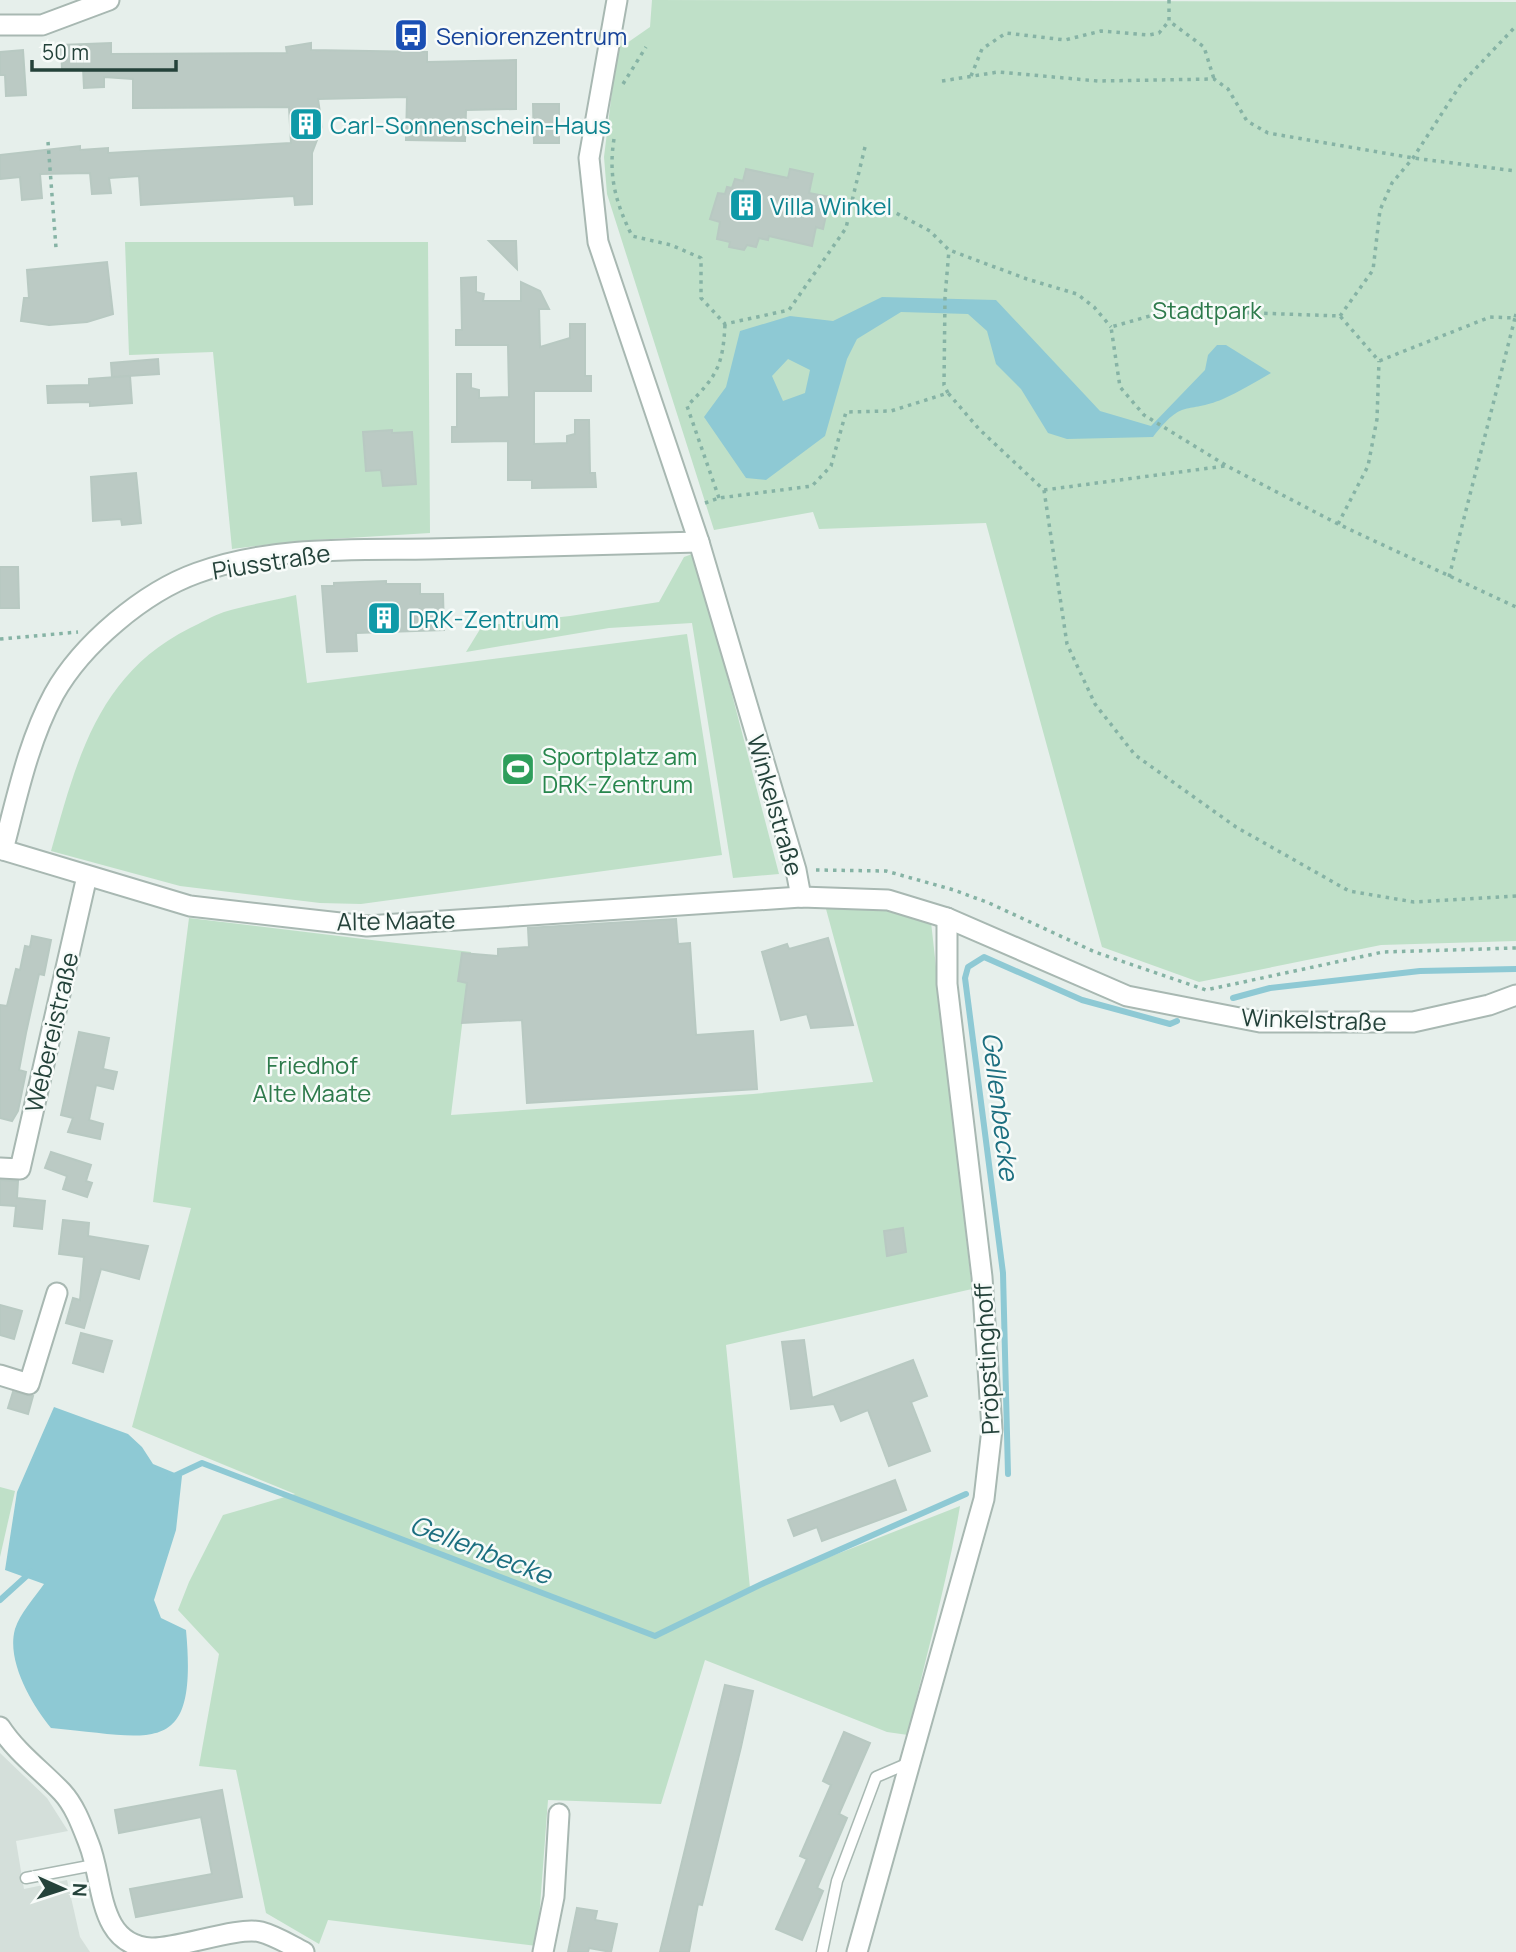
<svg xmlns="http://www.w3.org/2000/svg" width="1516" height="1952" font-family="Manrope,sans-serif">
<rect width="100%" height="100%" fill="#e6efeb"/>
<polygon fill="#d4dfda" points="0,1753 47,1798 68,1831 16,1841 24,1889 67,1880 80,1937 90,1952 0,1952"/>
<g fill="#bfe0c8">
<polygon points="652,0 1516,2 1516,941 1381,945 1199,982 1102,947 986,523 819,529 813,512 714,530 607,194 604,157 618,42 627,43 650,27"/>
<polygon points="125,242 428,242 430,533 298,541 232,549 213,352 129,355"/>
<polygon points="695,553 779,874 733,878 692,623 609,628 466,652 482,626 570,616 659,602 684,557"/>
<path d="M296,595L307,683L687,634L722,855L361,904L320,903L180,886L51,851C77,759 98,674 190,628C201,623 212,616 224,612C247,605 272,601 296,595Z"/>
<path d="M826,909H893L931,922L972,1289L726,1345L750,1588L960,1506C947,1584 925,1658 908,1735L887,1732L705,1660L661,1804L548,1800L537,1946L328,1920L319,1944L266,1913L236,1770L199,1766L219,1654L178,1610L189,1582L223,1515L295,1494L132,1427L191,1208L153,1202L189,918L471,952L451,1115L753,1094L873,1082Z"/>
<polygon points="0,1487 15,1491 0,1557"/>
</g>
<g fill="#8ec9d4" fill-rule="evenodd">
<path d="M882,297L996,300L1100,411L1151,426L1205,370L1208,355L1217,345H1226L1271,373C1255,382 1239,392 1223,399C1185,415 1184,397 1153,437L1067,439L1048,433L1021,389L996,364L987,331L968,314L901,312L857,339L847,359L825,436L766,480L746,478L704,417L726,387L740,331L790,316L833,321ZM788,359L810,370L805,393L783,401L772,376Z"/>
<path d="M54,1407L128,1434L142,1447L153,1464L182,1476L176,1530L154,1600L161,1618L186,1630C198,1760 153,1737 51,1728C32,1705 6,1661 15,1629C20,1613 35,1597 44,1584L5,1570L17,1492Z"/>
</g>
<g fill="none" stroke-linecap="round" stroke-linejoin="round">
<g stroke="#8ec9d4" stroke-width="6">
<polyline points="1233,998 1270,988 1420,971 1516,969"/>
<polyline points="1008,1474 1003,1273 965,978 968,967 984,957 1082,1000 1170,1024 1177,1021"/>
<polyline points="170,1478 202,1463 655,1636 764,1583 966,1494"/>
<polyline points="0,1600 31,1572"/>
</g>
</g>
<g fill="#bbcac4" stroke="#b8c9c2" stroke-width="2">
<polygon points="111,43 111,54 287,53 286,47 311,43 311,50 427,52 427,62 516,60 516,109 466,110 465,141 406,140 407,97 318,99 322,127 312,153 312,204 295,205 294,196 141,205 139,176 109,178 111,193 92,194 90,173 40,174 42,198 22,200 20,177 0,179 0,155 80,146 80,150 108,148 108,153 291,143 289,107 133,108 133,79 104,77 104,87 84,88 83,68 62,69 61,45"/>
<polygon points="23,50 26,95 6,96 5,75 0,75 0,52"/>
<polygon points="533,104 559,104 559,143 534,143"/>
<polygon points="746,169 788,178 790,169 813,174 809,193 830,197 823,229 816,227 812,246 769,236 768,240 759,238 756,247 747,245 744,250 729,247 730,242 717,239 720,222 710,219 718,193 725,194 727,187 732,188 735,179 743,181"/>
<polygon points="489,241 516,241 517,269"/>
<polygon points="107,262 113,314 87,322 49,325 21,321 24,298 29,298 27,270"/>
<polygon points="476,277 476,292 484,294 483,301 521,301 521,282 540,291 549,309 539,309 540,347 570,338 570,324 585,324 585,376 591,376 591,391 534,391 534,444 567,443 567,436 575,434 575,420 589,420 590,473 595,473 596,487 532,488 532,480 508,480 508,441 452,442 452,427 457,427 457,374 471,374 471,388 479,390 479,398 509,397 508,345 456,345 456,330 462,330 461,278"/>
<polygon points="158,359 159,374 112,377 111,363"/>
<polygon points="130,376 132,403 90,406 90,402 48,403 47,386 89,385 89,379"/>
<polygon points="392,430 392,433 412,432 416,484 383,486 381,470 366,471 363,432"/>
<polygon points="136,473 141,523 122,525 121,519 93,521 91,477"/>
<polygon points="0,567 18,567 19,608 0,608"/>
<polygon points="386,581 386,584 420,584 420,594 443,594 444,630 356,633 357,651 327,652 322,586 334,586 334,583"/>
<polygon points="676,919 678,944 690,943 696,1035 753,1031 757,1089 527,1103 522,1020 462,1023 467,983 458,981 462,953 498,956 498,949 529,947 528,928"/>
<polygon points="32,936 51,940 44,975 39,974 26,1033 19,1070 26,1072 18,1111 12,1121 0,1118 0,1005 7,1006 16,969 20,970 25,946 30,947"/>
<polygon points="828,938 853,1025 811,1028 807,1014 781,1020 762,952 787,944 789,949"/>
<polygon points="79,1032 109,1038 103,1069 117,1072 113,1089 96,1085 89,1120 103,1124 100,1139 68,1132 73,1118 61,1115"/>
<polygon points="51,1152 91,1165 86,1181 92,1183 87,1197 63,1189 67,1176 45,1168"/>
<polygon points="0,1180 18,1181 17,1198 45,1201 42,1229 14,1226 16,1206 0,1205"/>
<polygon points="63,1220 89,1223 88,1236 148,1246 139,1279 101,1269 84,1328 66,1323 73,1298 80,1300 84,1257 59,1254"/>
<polygon points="903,1228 906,1252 887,1256 884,1231"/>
<polygon points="0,1305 22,1311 14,1339 0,1335"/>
<polygon points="81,1333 112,1341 103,1372 73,1363"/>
<polygon points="804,1340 812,1398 913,1360 927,1396 911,1402 930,1451 889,1466 868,1410 841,1421 834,1404 791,1409 782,1342"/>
<polygon points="13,1392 33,1396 28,1414 8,1408"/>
<polygon points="895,1480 906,1510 822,1541 817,1527 794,1536 788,1520"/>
<polygon points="725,1685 753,1691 741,1747 702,1905 698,1904 689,1952 660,1952"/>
<polygon points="844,1732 870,1743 839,1814 847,1818 817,1888 823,1891 802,1940 776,1929 807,1859 800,1856 831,1785 823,1781"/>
<polygon points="222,1790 242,1897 136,1917 130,1889 212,1874 201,1817 119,1833 115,1810"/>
<polygon points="577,1908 597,1911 595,1920 617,1924 611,1952 589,1948 588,1952 568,1952"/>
</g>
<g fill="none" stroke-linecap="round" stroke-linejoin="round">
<g stroke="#a8b8b2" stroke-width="13">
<g id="service">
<polyline points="26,1878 94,1865"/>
<polyline points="822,1952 837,1881 876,1777 911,1762"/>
</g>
</g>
<g stroke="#a8b8b2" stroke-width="23">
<g id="minor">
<polyline points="617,0 589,158 598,242 699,542 796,870 801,897"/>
<polyline points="0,25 42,25 109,0"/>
<polyline points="0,849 190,906 367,926 801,897 888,900 947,918 1127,996 1260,1022 1413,1022 1489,1005 1516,995"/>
<path d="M3,850C17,797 28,742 54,694C82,644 144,592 197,573C270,546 353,550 429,549C519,547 609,544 699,542"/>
<polyline points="0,1168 20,1169 87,876"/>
<polyline points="0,1375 29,1384 57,1293"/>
<path d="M0,1727C17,1753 41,1770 62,1792C75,1806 82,1826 89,1844C104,1881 97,1945 151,1948C178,1949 238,1926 261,1932C276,1936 290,1945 304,1952"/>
<polyline points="543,1952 554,1897 559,1814"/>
<polyline points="857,1952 984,1499 992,1429 982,1277 947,984 947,918"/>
</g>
</g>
<g stroke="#86b3a5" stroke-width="3.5" stroke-dasharray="3.5 5" stroke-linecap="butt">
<polyline points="1169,0 1169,21 1204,47 1214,79"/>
<polyline points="971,76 982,49 1006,33 1065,40 1101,31 1149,35 1159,33 1169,21"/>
<polyline points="942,81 998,72 1098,81 1214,79 1228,89 1247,121 1268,133 1413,158 1516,171"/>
<polyline points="623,84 646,47"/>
<path d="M614,139C608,177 616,203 632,236L671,245L701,258V298L725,324L789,310L846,228L852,201"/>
<polyline points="48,142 56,248"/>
<polyline points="865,147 852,201 894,212 930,231 949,250 1027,279 1077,294 1094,307 1111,327"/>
<polyline points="1516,314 1515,318 1490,317 1379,361 1340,316 1171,310 1111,327 1120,387 1144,415 1227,466 1338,524 1516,607"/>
<polyline points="1340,316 1373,270 1380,210 1392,183 1413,158 1461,84 1516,26"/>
<polyline points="948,393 944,385 945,297 949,250"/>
<polyline points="1044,490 1225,466"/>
<path d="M719,498L687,406C717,376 723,366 725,324"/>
<polyline points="705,503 719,498 812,486 831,466 846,412 891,411 948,393 979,429 1044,490 1067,644 1095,704 1135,755 1236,827 1349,891 1414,902 1516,896"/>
<polyline points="1338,524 1368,466 1377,419 1379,361"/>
<polyline points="1449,577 1515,318"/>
<polyline points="0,639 78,632"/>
<polyline points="816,870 886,871 954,890 989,903 1095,952 1206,990 1383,952 1516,948"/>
</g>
<use href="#service" stroke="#fff" stroke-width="10"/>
<use href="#minor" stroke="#fff" stroke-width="19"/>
</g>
<defs>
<g id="bus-square" transform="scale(1.75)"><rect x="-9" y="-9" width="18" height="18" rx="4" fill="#1a4fb4" stroke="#f7fbf9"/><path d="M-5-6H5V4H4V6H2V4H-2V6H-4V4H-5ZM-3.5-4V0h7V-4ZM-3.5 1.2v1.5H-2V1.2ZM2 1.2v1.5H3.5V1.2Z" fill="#fff"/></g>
<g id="building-square" transform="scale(1.75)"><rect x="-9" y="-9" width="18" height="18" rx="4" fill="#0f9aa8" stroke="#f7fbf9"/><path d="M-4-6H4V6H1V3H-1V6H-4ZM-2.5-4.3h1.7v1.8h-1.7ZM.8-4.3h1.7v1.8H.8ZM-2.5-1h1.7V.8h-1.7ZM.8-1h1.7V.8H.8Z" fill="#fff"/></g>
<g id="stadium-square" transform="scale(1.75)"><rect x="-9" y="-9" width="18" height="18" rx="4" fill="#2e9e5b" stroke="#f7fbf9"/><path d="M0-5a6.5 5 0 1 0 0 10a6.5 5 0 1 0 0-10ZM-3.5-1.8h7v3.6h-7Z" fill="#fff"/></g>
</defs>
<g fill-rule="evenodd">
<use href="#bus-square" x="411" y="35"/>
<use href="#building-square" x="306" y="124"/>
<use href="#building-square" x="746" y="205"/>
<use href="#building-square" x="384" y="618"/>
<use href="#stadium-square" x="518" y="769"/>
</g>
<g text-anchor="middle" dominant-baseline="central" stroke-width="5" stroke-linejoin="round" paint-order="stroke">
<g font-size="24" fill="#164399" stroke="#f7fbf9" text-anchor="start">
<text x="436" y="35">Seniorenzentrum</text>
</g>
<g font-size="24" fill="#0d838f" stroke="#f7fbf9" text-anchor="start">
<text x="330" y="124">Carl-Sonnenschein-Haus</text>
<text x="770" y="205">Villa Winkel</text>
<text x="408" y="618">DRK-Zentrum</text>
</g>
<g font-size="24" fill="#2d7a4b" stroke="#f7fbf9">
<text x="1207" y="309">Stadtpark</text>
<text x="312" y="1064">Friedhof<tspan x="312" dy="28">Alte Maate</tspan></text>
</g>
<g font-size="24" fill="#24423a" stroke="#f7fbf9">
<text transform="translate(271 561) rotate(-9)">Piusstraße</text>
<text transform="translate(776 805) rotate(74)">Winkelstraße</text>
<text transform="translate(396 920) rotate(-1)">Alte Maate</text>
<text transform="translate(1314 1019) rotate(2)">Winkelstraße</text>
<text transform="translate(51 1032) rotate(-77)">Webereistraße</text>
<text transform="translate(986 1359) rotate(-93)">Pröpstinghoff</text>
</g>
<g font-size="24" fill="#27864d" stroke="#f7fbf9" text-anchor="start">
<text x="542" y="755">Sportplatz am<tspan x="542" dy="28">DRK-Zentrum</tspan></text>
</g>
<g font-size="26" font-style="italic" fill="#1c6f80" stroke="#f7fbf9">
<text transform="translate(1001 1106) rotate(83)">Gellenbecke</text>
<text transform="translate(481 1549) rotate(21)">Gellenbecke</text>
</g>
</g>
<g transform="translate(63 1889) rotate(93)" stroke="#f7fbf9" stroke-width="5" paint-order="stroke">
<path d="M0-5L12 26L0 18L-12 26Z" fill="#24423a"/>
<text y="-10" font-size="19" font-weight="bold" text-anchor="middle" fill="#24423a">N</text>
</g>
<path d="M32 60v10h144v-10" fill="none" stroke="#24423a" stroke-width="3.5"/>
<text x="42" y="60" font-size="21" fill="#24423a" stroke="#f7fbf9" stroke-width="5" paint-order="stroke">50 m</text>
</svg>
